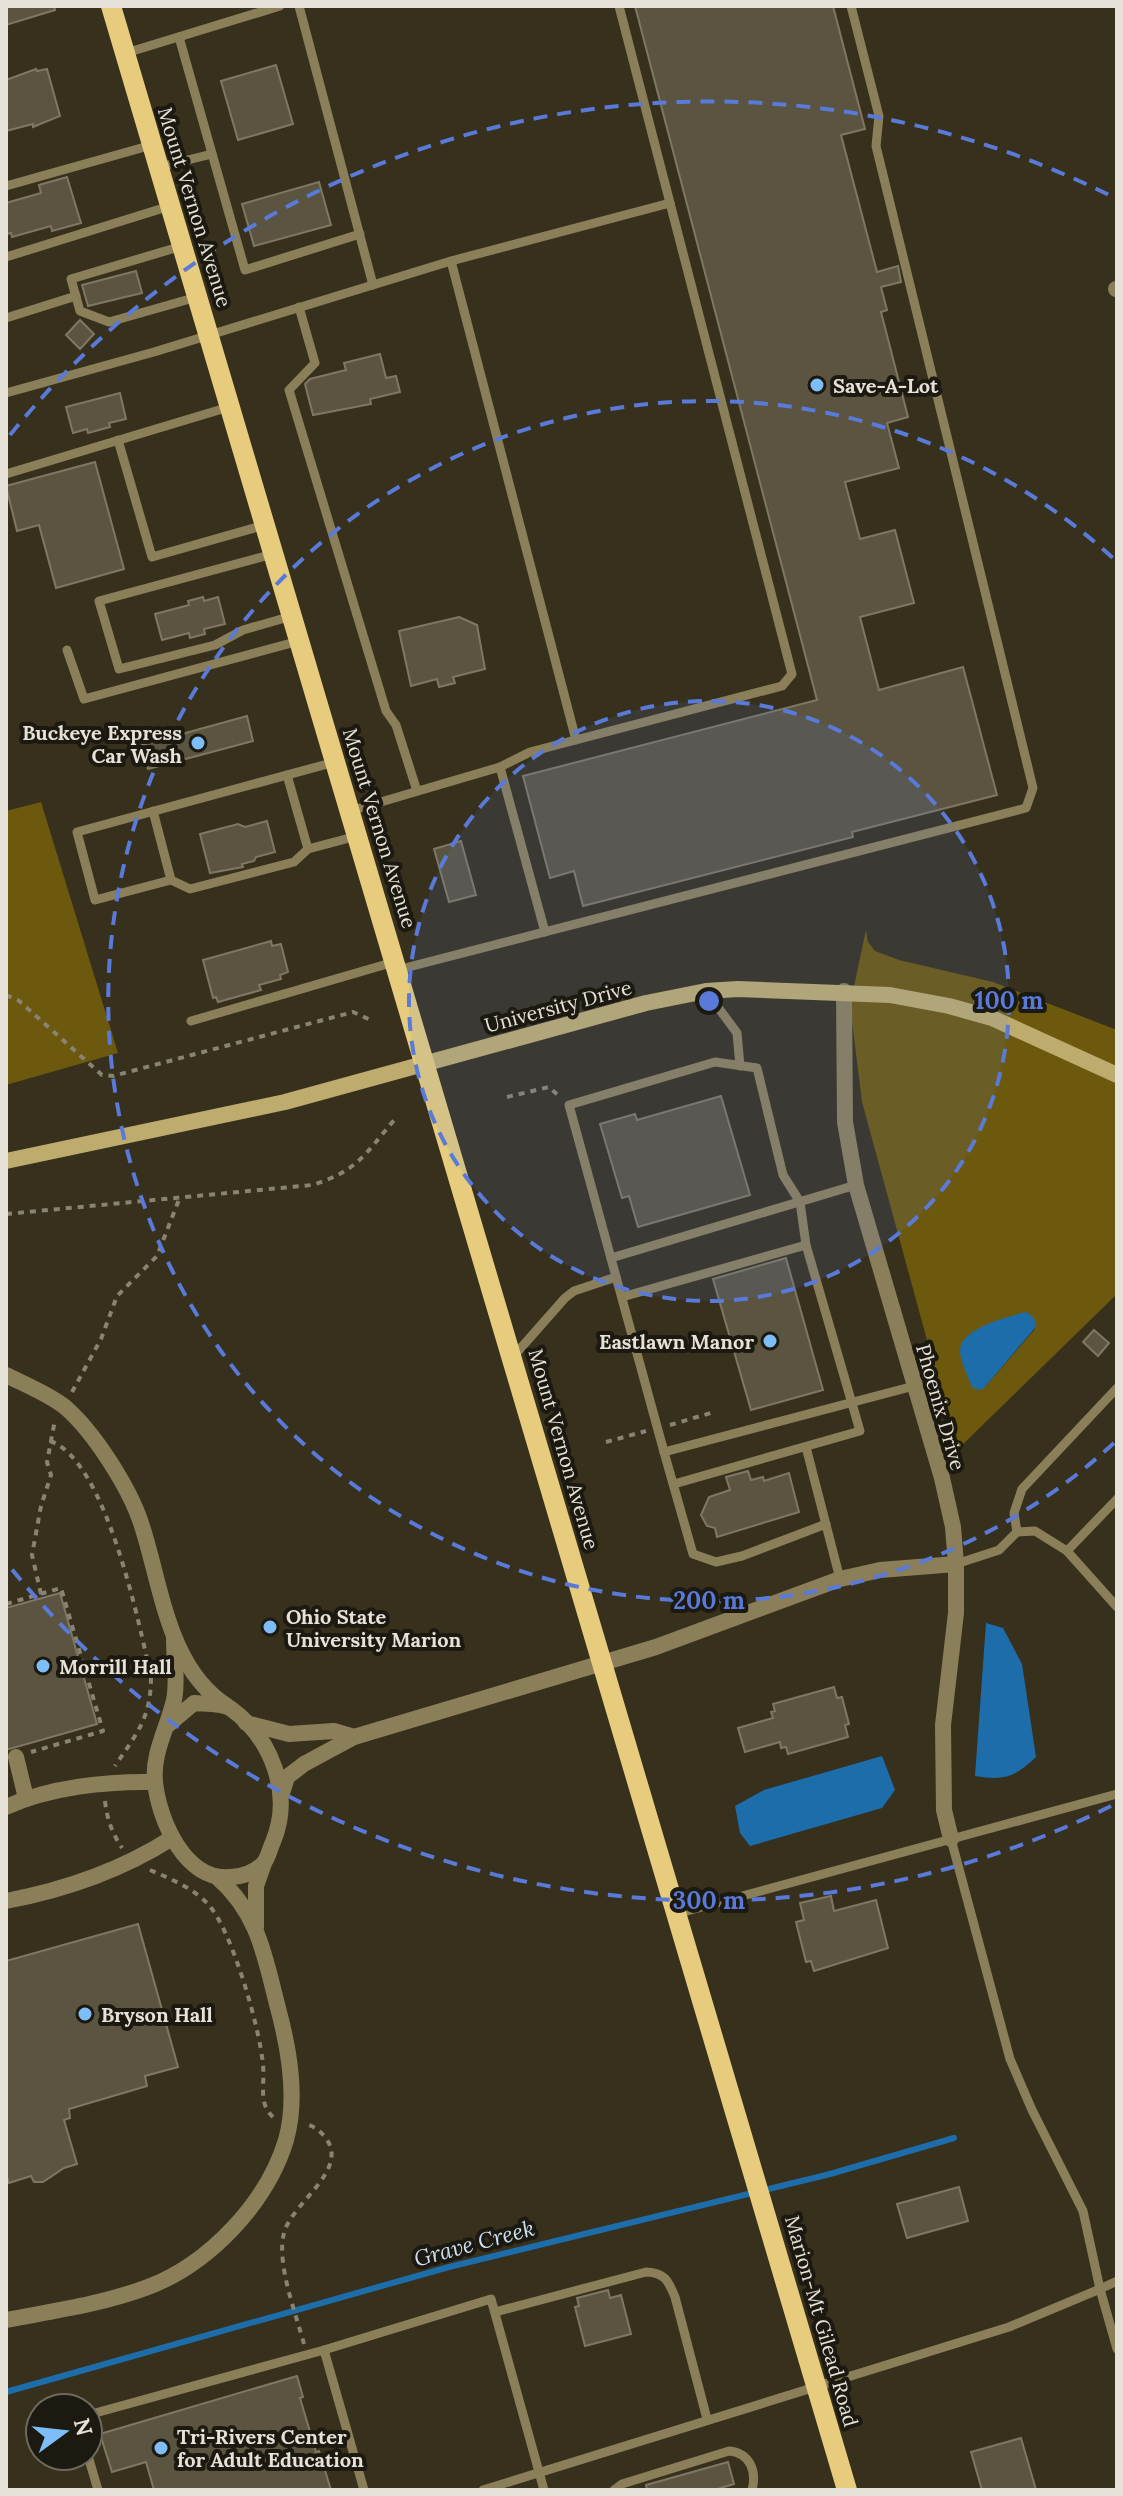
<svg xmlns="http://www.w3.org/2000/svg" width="1123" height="2496" font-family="Lora,serif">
<rect width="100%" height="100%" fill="#37301d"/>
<g fill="#6d590e" fill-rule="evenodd">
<polygon points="41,802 118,1053 6,1085 6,811"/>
<path d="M866,930L868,942L875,951L899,960L993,982L1117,1030V1294L957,1450L862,1102L850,1005ZM1025,1312L1035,1329L984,1388Z"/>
</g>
<g fill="#1d6dab">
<path d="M1025,1312C1033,1315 1036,1319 1035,1328L984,1388L978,1390L972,1387C968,1376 960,1361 960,1350C961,1328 1008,1317 1025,1312Z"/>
<path d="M986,1623L1003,1628L1022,1664L1036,1757C1015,1777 1004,1781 975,1776Z"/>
<polygon points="882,1756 895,1790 882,1808 750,1846 740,1833 735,1806 764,1790"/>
</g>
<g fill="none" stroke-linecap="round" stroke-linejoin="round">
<polyline stroke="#1d6dab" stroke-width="6" points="6,2392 449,2267 830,2174 954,2138"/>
</g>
<g fill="#5a5440" stroke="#7e7862" stroke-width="2">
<polygon points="6,6 54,6 55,10 6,25"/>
<polygon points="635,6 833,6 865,129 841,135 877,272 898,266 901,282 881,287 887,310 881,312 908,417 887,423 899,468 845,482 860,539 895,530 914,603 860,617 879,690 963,667 997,795 852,832 853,837 583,906 574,871 550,878 523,776 817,700"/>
<polygon points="276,65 293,124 238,140 221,81"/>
<polygon points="36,69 37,71 47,69 60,116 33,127 33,124 6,131 6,80"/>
<polygon points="67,177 81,223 52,231 51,226 12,237 11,233 6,234 6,203 41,193 39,185"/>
<polygon points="319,182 331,225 254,246 242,204"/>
<polygon points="136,271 142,293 88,306 82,285"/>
<polygon points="80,320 94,334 80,349 66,335"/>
<polygon points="380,354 386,378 396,376 400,392 370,399 371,404 313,415 305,384 310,379 346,370 344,363"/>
<polygon points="120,393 126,419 109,423 110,427 88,433 87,429 73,433 66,407"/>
<polygon points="95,462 124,569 56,588 39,525 17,531 6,486"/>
<polygon points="203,597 204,601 218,597 225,624 204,629 205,634 190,638 189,633 162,640 155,614 189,605 188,601"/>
<polygon points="459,617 477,625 485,669 453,677 455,683 439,687 437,679 411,686 399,631"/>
<polygon points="247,716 253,741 148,769 142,745"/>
<polygon points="267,821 275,852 256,857 254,861 242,864 243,867 210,873 200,834 238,824 245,827"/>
<polygon points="461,841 476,895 449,902 434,849"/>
<polygon points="271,941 272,946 281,944 288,972 280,975 281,979 259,985 261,990 218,1002 216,997 213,998 203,960"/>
<polygon points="721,1096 750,1195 638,1227 629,1196 622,1198 600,1124 635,1114 637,1120"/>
<polygon points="786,1258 823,1390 751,1410 713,1279"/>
<polygon points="1094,1330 1109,1343 1098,1356 1083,1342"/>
<polygon points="748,1471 751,1480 763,1477 764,1481 789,1473 799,1512 717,1537 715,1528 707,1526 701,1515 709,1497 730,1490 726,1477"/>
<polygon points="60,1593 97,1724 6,1750 6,1608"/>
<polygon points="834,1687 837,1698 842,1697 849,1724 845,1725 848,1737 788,1754 786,1747 781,1748 780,1742 745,1752 738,1728 773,1718 771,1712 775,1711 773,1704"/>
<polygon points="831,1896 834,1911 876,1900 888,1948 814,1971 811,1961 806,1962 796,1922 804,1920 800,1903"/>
<polygon points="138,1924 178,2067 145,2076 147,2086 69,2109 70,2118 64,2120 77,2164 64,2168 43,2182 34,2182 31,2176 9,2183 6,2174 6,1961"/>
<polygon points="959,2187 968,2221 907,2238 897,2204"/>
<polygon points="608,2290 610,2298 621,2295 631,2334 585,2346 575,2307 579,2306 577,2298"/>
<polygon points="297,2376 303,2397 300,2398 316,2452 319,2451 331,2490 154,2490 146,2462 112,2472 100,2434"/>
<polygon points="1021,2438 1036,2490 982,2490 971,2452"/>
<polygon points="728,2462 734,2484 714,2490 647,2490 646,2485"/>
</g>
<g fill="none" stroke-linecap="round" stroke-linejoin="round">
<g stroke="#898374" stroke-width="4" stroke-dasharray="6 6" stroke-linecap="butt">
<polyline points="6,995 18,1000 102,1075 113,1076 353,1012 373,1021"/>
<polyline points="507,1097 549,1087 561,1098"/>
<path d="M6,1214L312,1185C358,1171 365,1154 395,1119"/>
<polyline points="72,1392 101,1339 117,1296 157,1256 180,1197"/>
<polyline points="670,1425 714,1412"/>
<path d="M50,1441C106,1460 139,1623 151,1677C151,1718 137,1733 115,1766"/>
<polyline points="606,1442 646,1431"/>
<polyline points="41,1594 32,1555 41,1506 51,1475 47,1462 55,1420"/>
<polyline points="6,1604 61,1588 103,1731 31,1752"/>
<path d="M105,1801C107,1819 112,1833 122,1848"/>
<path d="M150,1870C171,1879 193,1888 208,1904C232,1930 260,2029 263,2065C265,2084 258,2104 273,2117"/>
<path d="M304,2344C296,2314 276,2263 284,2233C292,2202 351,2170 325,2137C319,2130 314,2126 305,2124"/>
</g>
<g stroke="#8b7f59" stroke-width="9">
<polyline points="299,6 373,285"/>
<polyline points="179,37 245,270 360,234"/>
<polyline points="126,53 280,6"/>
<polyline points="159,167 212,154"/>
<polyline points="6,186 152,145"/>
<polyline points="182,246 71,279 80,311 109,322 197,297"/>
<polyline points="6,257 170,206"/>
<polyline points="451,261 576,740"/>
<polyline points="299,307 315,363 289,390 386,711 396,725 417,791"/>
<polyline points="6,318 76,296"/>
<polyline points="6,393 154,352 451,261 670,203"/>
<polyline points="118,440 152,557 265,525"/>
<polyline points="6,474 229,407"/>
<polyline points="273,554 99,601 119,669 215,645 243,630 292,616"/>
<polyline points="67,650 84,699 299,641"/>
<polyline points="500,767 545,932"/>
<polyline points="287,775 308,849"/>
<polyline points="153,811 171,880 190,889 294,862 308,849 357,836"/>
<polyline points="350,811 500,767 530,752 782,686 792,674 619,6"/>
<polyline points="171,880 95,900 77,832 335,762"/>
<polyline points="397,970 1026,808 1033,788 876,146 879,116 851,6"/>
<polyline points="706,991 737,1033 740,1066"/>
<polyline points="191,1021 394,962"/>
<polyline points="806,1245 800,1202 783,1175 757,1068 715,1062 569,1105 664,1452 914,1386"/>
<polyline points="611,1258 856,1185"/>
<polyline points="622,1297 806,1245 860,1431 674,1484"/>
<polyline points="512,1358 565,1298 574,1291 616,1277"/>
<polyline points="806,1447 840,1579"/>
<polyline points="664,1452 693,1554 716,1562 742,1556 826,1524"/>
<polyline points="1017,1532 1014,1513 1022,1489 1117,1388"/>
<polyline points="1067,1551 1117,1499"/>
<polyline points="956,1564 999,1550 1017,1532 1035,1531 1067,1551 1117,1607"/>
<polyline points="676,1914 1117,1794"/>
<polyline points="1117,2281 1100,2289 1117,2349"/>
<path d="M495,2312L646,2272C665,2273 668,2280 675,2297L707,2419"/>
<polyline points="324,2350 364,2490"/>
<polyline points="88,2415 324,2350 491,2299 544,2490"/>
<polyline points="88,2456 98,2490"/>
<polyline points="483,2490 1009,2327 1100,2289 1083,2211 1032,2110 1010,2059 951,1839"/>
<path d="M614,2490L622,2484L729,2451C750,2453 757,2471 752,2490"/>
</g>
<g stroke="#8b7f59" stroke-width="16">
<polyline points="1116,289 1117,289"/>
<polyline points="844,991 845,1122 856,1185 942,1478 953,1527 956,1564 956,1613 943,1725 944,1810 951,1839"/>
<path d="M6,1375C24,1384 49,1394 65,1407C94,1432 129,1487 141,1523C162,1586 167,1667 227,1706"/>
<polyline points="246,1723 289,1734 334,1731 354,1737"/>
<path d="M168,1725L194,1703C204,1704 221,1703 230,1708C272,1738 293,1794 273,1842C270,1848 268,1859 263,1864C255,1872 242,1877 230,1877C185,1881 159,1820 155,1782C152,1753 168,1727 174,1700C178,1680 174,1659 174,1639"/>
<polyline points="16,1757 26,1798"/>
<polyline points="282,1793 287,1777 304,1764 354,1737 656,1647 840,1579 880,1570 956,1564"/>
<path d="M6,1807C50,1787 107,1781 155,1782"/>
<path d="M6,1901C64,1890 122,1870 172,1838"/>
<polyline points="256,1927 256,1886 264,1863"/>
<path d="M6,2320C53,2311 103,2304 148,2287C209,2264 267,2203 286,2140C298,2098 289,2049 278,2008C265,1958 259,1914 218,1878"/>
</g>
<polyline stroke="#beab6e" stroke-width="16" points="6,1161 285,1102 646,1003 706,991 738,989 890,995 949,1006 992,1018 1117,1075"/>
<polyline stroke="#e6cc7c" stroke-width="20" points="111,6 847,2490"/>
</g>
<circle cx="709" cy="1001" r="300" fill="#597ad8" fill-opacity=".12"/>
<g fill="none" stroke="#597ad8" stroke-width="4" stroke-dasharray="14 10">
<circle cx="709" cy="1001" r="300"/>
<path d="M1114 1443A600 600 0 1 1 1114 559"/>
<path d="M1111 1806A900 900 0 0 1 10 1567M10 435A900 900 0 0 1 1111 196"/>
</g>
<g fill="#7dbef9" stroke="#1b1910" stroke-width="3">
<circle cx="817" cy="385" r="8"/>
<circle cx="198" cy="743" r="8"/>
<circle cx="770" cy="1341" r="8"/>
<circle cx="270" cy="1627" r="8"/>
<circle cx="43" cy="1666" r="8"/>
<circle cx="85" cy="2014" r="8"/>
<circle cx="161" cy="2448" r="8"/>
</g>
<g text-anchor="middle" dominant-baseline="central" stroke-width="8" stroke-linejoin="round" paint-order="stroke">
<g font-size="20" fill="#e6e2d7" stroke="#1b1910">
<text transform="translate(195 207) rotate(73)">Mount Vernon Avenue</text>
<text transform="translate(380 828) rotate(73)">Mount Vernon Avenue</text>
<text transform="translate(558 1006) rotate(-15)">University Drive</text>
<text transform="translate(941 1407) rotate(74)">Phoenix Drive</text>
<text transform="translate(564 1449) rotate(74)">Mount Vernon Avenue</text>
<text transform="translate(822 2321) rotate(74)">Marion-Mt Gilead Road</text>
</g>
<g font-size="20" font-weight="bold" fill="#e6e2d7" stroke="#1b1910" text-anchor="start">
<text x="833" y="385">Save-A-Lot</text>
<text x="182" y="732" text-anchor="end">Buckeye Express<tspan x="182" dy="23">Car Wash</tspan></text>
<text x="754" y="1341" text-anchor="end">Eastlawn Manor</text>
<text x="286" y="1616">Ohio State<tspan x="286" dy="23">University Marion</tspan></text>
<text x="59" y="1666">Morrill Hall</text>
<text x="101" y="2014">Bryson Hall</text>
<text x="177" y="2436">Tri-Rivers Center<tspan x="177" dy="23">for Adult Education</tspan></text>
</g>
<g font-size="22" font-style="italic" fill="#cddff0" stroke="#1b1910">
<text transform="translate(474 2243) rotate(-15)">Grave Creek</text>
</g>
</g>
<circle cx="709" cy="1001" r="12" fill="#597ad8" stroke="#1b1910" stroke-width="4"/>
<g font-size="24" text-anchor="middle" font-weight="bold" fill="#597ad8" stroke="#1b1910" stroke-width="8" stroke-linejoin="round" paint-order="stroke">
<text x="1009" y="1009">100 m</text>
<text x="709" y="1609">200 m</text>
<text x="709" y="1909">300 m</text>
</g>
<rect width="1123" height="2496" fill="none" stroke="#e6e2d7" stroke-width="16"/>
<g transform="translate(64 2432) rotate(75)"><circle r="38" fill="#1b1910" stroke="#6c6960" stroke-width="2"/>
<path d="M0-6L14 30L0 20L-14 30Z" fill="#7dbef9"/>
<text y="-12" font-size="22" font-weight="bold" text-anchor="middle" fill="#e6e2d7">N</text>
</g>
</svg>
